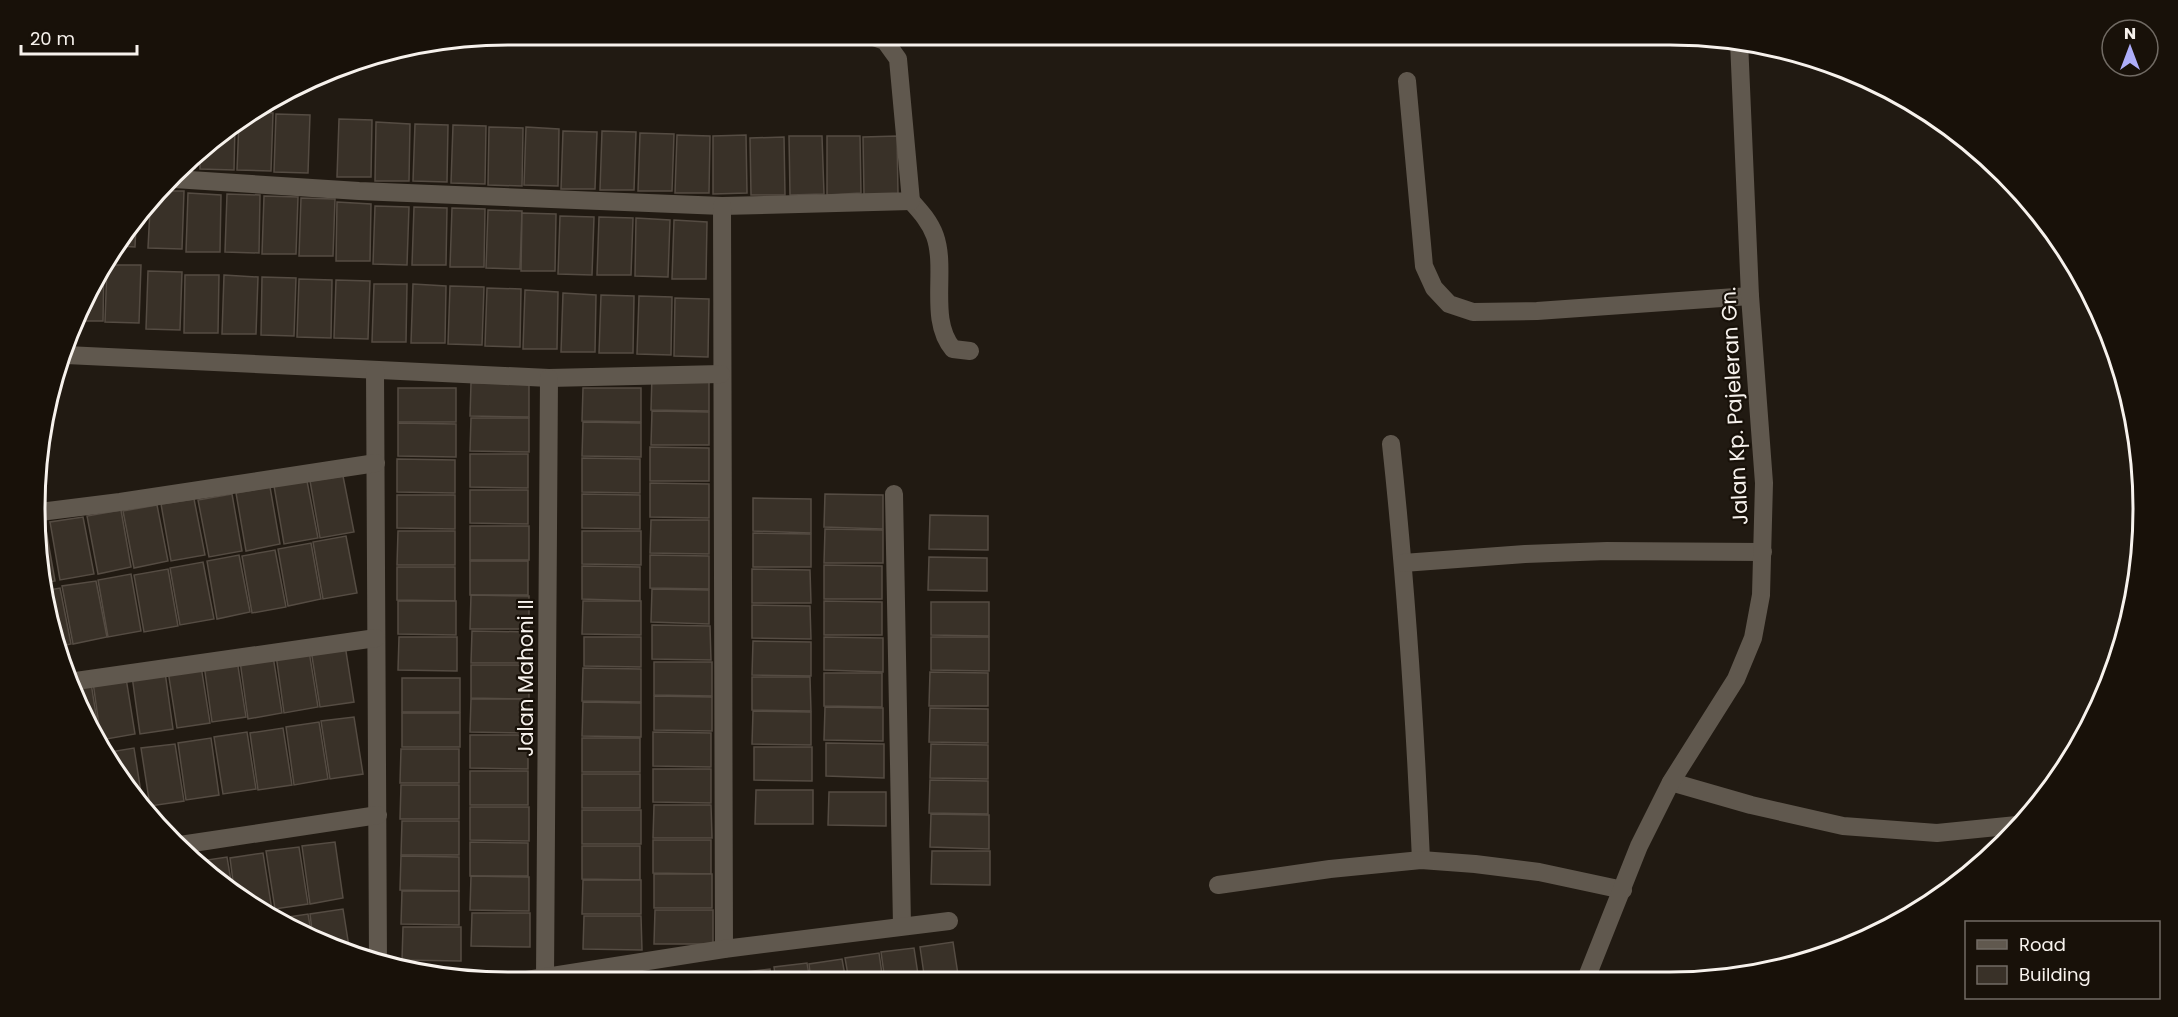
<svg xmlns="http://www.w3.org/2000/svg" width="2178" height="1017" font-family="Poppins,sans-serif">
<rect width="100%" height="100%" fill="#211a12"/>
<g fill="#393128" stroke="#554c43" stroke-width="1.5">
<polygon points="251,112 273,113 271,171 237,170 239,121"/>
<polygon points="276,114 310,115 308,173 274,172"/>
<polygon points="339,119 372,120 371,177 337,177"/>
<polygon points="376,122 410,124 409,181 375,181"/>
<polygon points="235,124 234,170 200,169 200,149"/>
<polygon points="415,124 448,125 447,182 413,181"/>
<polygon points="453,125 486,126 485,184 451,183"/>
<polygon points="489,127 523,128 522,186 488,185"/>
<polygon points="526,127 559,129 558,186 524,185"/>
<polygon points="563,131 597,132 595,189 561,189"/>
<polygon points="602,131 636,132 634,190 600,190"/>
<polygon points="640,133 674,134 672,191 638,191"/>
<polygon points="677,135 710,136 709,193 675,193"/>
<polygon points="746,135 747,193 713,194 713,136"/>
<polygon points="789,136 822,136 824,194 790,195"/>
<polygon points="827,136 860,136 861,193 827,195"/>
<polygon points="897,136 898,194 864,195 863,137"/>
<polygon points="784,137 785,195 751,195 750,138"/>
<polygon points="195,153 195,168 183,168"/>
<polygon points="164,191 184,191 182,249 148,248 150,209"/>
<polygon points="188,193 221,195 220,252 186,252"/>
<polygon points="227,194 260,195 259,253 225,252"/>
<polygon points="264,196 298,197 296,254 262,254"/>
<polygon points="301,198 335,199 333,256 299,256"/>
<polygon points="337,202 371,204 370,261 336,261"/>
<polygon points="375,206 409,207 407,265 373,264"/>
<polygon points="414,207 447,208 446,265 412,265"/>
<polygon points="452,208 485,209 484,267 450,267"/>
<polygon points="488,210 522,211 520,269 486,268"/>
<polygon points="522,213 556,214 555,271 521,271"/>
<polygon points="560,216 594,217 592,275 558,274"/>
<polygon points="599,217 633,218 631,275 597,275"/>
<polygon points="636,218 670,220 668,277 635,276"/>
<polygon points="674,220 707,222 706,279 672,279"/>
<polygon points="136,225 135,247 119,246"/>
<polygon points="104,264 103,321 80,321 98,272"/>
<polygon points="107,265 141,265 139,323 105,322"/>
<polygon points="148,271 182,272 180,330 146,329"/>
<polygon points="185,275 219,275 218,333 184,333"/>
<polygon points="224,275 258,277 256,334 222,334"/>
<polygon points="262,277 296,278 294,336 261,335"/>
<polygon points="299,279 332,280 331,338 297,337"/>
<polygon points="336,280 370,281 368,339 334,338"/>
<polygon points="374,284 407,284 406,342 372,342"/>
<polygon points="413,284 446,286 445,343 411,343"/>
<polygon points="450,286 484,287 482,345 448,344"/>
<polygon points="487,288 521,289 520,347 485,346"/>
<polygon points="525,290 558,292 557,349 523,349"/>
<polygon points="563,293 596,295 595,352 561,352"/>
<polygon points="601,295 634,296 633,353 599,353"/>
<polygon points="639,296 672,297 671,355 637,354"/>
<polygon points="675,298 709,299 708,357 674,356"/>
<polygon points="652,376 709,377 709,411 651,410"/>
<polygon points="471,383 529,383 529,417 470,416"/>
<rect x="398" y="388" width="58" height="34"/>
<polygon points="583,388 641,388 641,422 582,421"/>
<polygon points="652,411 709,412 709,445 651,445"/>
<polygon points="471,418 529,418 529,452 470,451"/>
<polygon points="583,422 641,423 641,457 582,456"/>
<polygon points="398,423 456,424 456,457 398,456"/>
<polygon points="650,447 709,448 709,481 650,481"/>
<polygon points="470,454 528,454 528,488 470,487"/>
<polygon points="582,458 640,459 640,493 582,492"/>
<polygon points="397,459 455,460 455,493 397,492"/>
<polygon points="343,476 354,532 320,538 310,481"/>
<polygon points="307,481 318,538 284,544 274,486"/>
<polygon points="650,483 709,484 709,518 650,517"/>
<polygon points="270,487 280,544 246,551 236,493"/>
<polygon points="470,490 528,490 528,524 470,523"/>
<polygon points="232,494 242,551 209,557 198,500"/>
<polygon points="582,494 640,495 640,529 582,528"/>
<polygon points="825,494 883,495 883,529 824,527"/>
<polygon points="397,495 455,495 455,529 397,528"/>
<polygon points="753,498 811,499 811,533 753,531"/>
<polygon points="194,499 205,555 171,561 161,504"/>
<polygon points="157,505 168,561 134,568 123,511"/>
<polygon points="121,510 131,567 98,574 87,516"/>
<polygon points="930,515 988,516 988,550 929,549"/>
<polygon points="83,517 94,574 60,580 50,522"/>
<polygon points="651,520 709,520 709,554 650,553"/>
<polygon points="45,524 55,581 42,583 39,571 40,525"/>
<rect x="470" y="526" width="59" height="34"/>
<polygon points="825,529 883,530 883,563 824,563"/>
<polygon points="398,531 455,531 455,565 397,565"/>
<polygon points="582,531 641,531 641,565 582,564"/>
<polygon points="753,533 811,534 811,567 753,567"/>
<polygon points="346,536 357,593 323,599 313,542"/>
<polygon points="311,543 321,599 288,606 278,549"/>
<polygon points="275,550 286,607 252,613 242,556"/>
<polygon points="239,555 250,612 217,619 207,561"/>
<polygon points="650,555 709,556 709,589 650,588"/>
<polygon points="929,557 987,558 987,591 928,590"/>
<rect x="470" y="561" width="58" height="34"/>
<polygon points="203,562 214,619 180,625 170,568"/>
<polygon points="824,565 882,566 882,599 824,599"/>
<polygon points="582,566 640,567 640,601 582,599"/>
<polygon points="397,567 455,567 455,601 397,600"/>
<polygon points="168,569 178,626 144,632 134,575"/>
<polygon points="752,569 810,570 811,603 752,603"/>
<polygon points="131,574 141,631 108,637 98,580"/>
<polygon points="96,581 107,637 73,644 62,586"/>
<polygon points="60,588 71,644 56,647 43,591"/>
<polygon points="652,589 709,590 709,624 651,622"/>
<polygon points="471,595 529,596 529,629 470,629"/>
<polygon points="398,601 456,601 456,635 398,634"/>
<polygon points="583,601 641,601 641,635 582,634"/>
<polygon points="824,601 882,602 882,635 824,635"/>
<polygon points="931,602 989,602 989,636 931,635"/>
<polygon points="752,605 810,606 811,639 752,638"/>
<polygon points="652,625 710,626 711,660 652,659"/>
<polygon points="472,631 530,632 529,663 471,663"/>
<polygon points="399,637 457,637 457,671 398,670"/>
<polygon points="584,637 641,637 641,667 584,666"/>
<polygon points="824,637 883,638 883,672 824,670"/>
<polygon points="931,637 989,637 989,671 931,670"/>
<polygon points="753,641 811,642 811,676 752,675"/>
<polygon points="345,645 354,702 320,707 311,650"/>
<polygon points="309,651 318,707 284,713 276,655"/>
<polygon points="273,656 282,713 248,719 240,661"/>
<polygon points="237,660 246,717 212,722 204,665"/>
<polygon points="654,662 712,662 712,696 654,695"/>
<polygon points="471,665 529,665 529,699 471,698"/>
<polygon points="201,666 210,723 177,728 168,671"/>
<polygon points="583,668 641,669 641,702 582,701"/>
<polygon points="165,672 173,729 140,734 132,676"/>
<polygon points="930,672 988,673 988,706 929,706"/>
<polygon points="824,673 882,673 882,707 824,706"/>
<polygon points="752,677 810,677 811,711 752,710"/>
<polygon points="126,678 135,734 101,740 93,682"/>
<rect x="402" y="678" width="58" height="34"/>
<polygon points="91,683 100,740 96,740 71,686"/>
<polygon points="654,696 712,697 712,731 654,730"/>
<polygon points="471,699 529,699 529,733 470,732"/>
<polygon points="583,702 641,703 641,737 582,736"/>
<polygon points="825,707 883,708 883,741 824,740"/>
<polygon points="930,708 988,709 988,743 929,742"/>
<polygon points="753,711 811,712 811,745 752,744"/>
<rect x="402" y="713" width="58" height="34"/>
<polygon points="354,717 363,774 330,779 321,721"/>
<polygon points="319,722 328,779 294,785 286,727"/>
<polygon points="283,728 292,785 258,790 250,733"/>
<polygon points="247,732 256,789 223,794 214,737"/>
<polygon points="653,732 711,733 711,767 653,766"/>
<polygon points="470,735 528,735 528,769 470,768"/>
<polygon points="211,738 219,795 186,800 178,743"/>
<rect x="582" y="738" width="58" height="34"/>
<polygon points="826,743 884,744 884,778 826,776"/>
<polygon points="175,744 184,801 150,806 141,748"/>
<polygon points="931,744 988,745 988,779 930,778"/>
<polygon points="754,747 812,747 812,781 754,780"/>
<polygon points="134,748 142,799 104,753"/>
<polygon points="401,749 459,749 459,783 400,783"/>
<polygon points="653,769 711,769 711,803 653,802"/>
<rect x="470" y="771" width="58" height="34"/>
<rect x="582" y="774" width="58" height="34"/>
<polygon points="930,780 988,781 988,814 929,813"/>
<polygon points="401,785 459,785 459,819 400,819"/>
<polygon points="756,790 813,790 813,824 755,824"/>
<polygon points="829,792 886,792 886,826 828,825"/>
<polygon points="654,805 711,805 712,838 653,838"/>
<polygon points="470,807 529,807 529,841 470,840"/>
<rect x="582" y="810" width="59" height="34"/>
<polygon points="931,814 989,815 989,849 930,847"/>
<polygon points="402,821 459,821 459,855 401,855"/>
<polygon points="653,840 711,840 711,874 653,873"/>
<polygon points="335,842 343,898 310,904 302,846"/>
<polygon points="470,842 528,843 528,876 470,876"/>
<polygon points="582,846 640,846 640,880 582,879"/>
<polygon points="299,847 308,904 275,909 266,851"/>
<polygon points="932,851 990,851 990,885 931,884"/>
<polygon points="263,853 272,910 269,910 234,889 230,858"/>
<polygon points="401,856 459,857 459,891 400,890"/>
<polygon points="227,857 232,887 195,863 194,862"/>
<rect x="654" y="874" width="58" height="34"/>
<polygon points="471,876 529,877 529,911 470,910"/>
<polygon points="583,880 641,880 641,914 582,914"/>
<polygon points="402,891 459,891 459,925 401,924"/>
<polygon points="343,909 350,953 327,947 313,938 310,914"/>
<polygon points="655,910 713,910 713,944 654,944"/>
<polygon points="472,913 530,913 530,947 471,946"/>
<polygon points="308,914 312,937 282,918"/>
<polygon points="584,916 641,916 642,950 583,949"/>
<polygon points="403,927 461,927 461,961 402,960"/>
<polygon points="953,942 959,981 925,981 920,947"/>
<polygon points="914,948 919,981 885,981 881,952"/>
<polygon points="879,953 883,981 849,981 845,958"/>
<polygon points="842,959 846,981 811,981 809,964"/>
<polygon points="807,963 810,981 776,982 774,967"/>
<polygon points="770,969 772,982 738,982 737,973"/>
<polygon points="734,974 735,982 701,982 700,979"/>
</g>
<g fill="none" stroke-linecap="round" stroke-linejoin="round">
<path stroke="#60584e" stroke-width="18" d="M911,201C921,212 930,222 935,236C947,270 928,320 953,349L970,351"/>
<g stroke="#60584e" stroke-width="18">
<polyline points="1407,81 1424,266 1434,288 1449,304 1473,312 1537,311 1750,296"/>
<polyline points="174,179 359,191 722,206 911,201 898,59 885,41 868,35"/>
<polyline points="722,206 724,949"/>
<polyline points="66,355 549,378 721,374"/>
<polyline points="375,371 378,962"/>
<path d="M1391,444C1406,582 1415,721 1421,860"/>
<polyline points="894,494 902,926"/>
<polyline points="40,512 120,502 376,463"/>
<polyline points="1403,563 1525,554 1607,551 1763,552"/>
<polyline points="69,682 376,638"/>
<polyline points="1671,782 1751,805 1843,826 1937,833 2017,825"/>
<polyline points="180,845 378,815"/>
<polyline points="1218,885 1330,869 1421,860 1475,864 1539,872 1623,890"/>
<polyline points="545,979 549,378"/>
<polyline points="1586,979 1639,846 1671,782 1736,679 1753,638 1761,595 1764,483 1750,296 1739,41"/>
<polyline points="514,982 724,949 949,921"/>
</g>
</g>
<g text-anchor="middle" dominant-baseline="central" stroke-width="4.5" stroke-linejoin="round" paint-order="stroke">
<g font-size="21" fill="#f7f2ed" stroke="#181109">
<text transform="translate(1734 406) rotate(-93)">Jalan Kp. Pajeleran Gn.</text>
<text transform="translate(525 678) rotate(-90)">Jalan Mahoni II</text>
</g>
</g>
<path d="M0 0H2178V1017H0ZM508 45H1670A463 463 0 0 1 2133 508V509A463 463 0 0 1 1670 972H508A463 463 0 0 1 45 509V508A463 463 0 0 1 508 45Z" fill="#181109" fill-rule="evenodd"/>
<path fill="none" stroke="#f7f2ed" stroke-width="3" d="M508 45H1670A463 463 0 0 1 2133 508V509A463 463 0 0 1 1670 972H508A463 463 0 0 1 45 509V508A463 463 0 0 1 508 45Z"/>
<rect x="1965" y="921" width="195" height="78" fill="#181109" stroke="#716b64" stroke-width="1.5"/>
<rect x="1977" y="940" width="30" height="9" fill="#60584e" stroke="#716b64" stroke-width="1.5"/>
<text x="2019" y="951" font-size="18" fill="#f7f2ed">Road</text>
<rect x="1977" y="966" width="30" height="18" fill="#393128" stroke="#716b64" stroke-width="1.5"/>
<text x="2019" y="981" font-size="18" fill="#f7f2ed">Building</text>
<g transform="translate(2130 48)"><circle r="28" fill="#181109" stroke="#716b64" stroke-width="1.5"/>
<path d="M0-4.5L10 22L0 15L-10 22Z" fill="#aeaefa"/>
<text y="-9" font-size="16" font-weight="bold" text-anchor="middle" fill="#f7f2ed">N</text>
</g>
<path d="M21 45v9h116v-9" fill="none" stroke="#f7f2ed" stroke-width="3"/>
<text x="30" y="45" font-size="18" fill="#f7f2ed" stroke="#181109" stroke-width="4.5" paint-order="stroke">20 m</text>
</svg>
